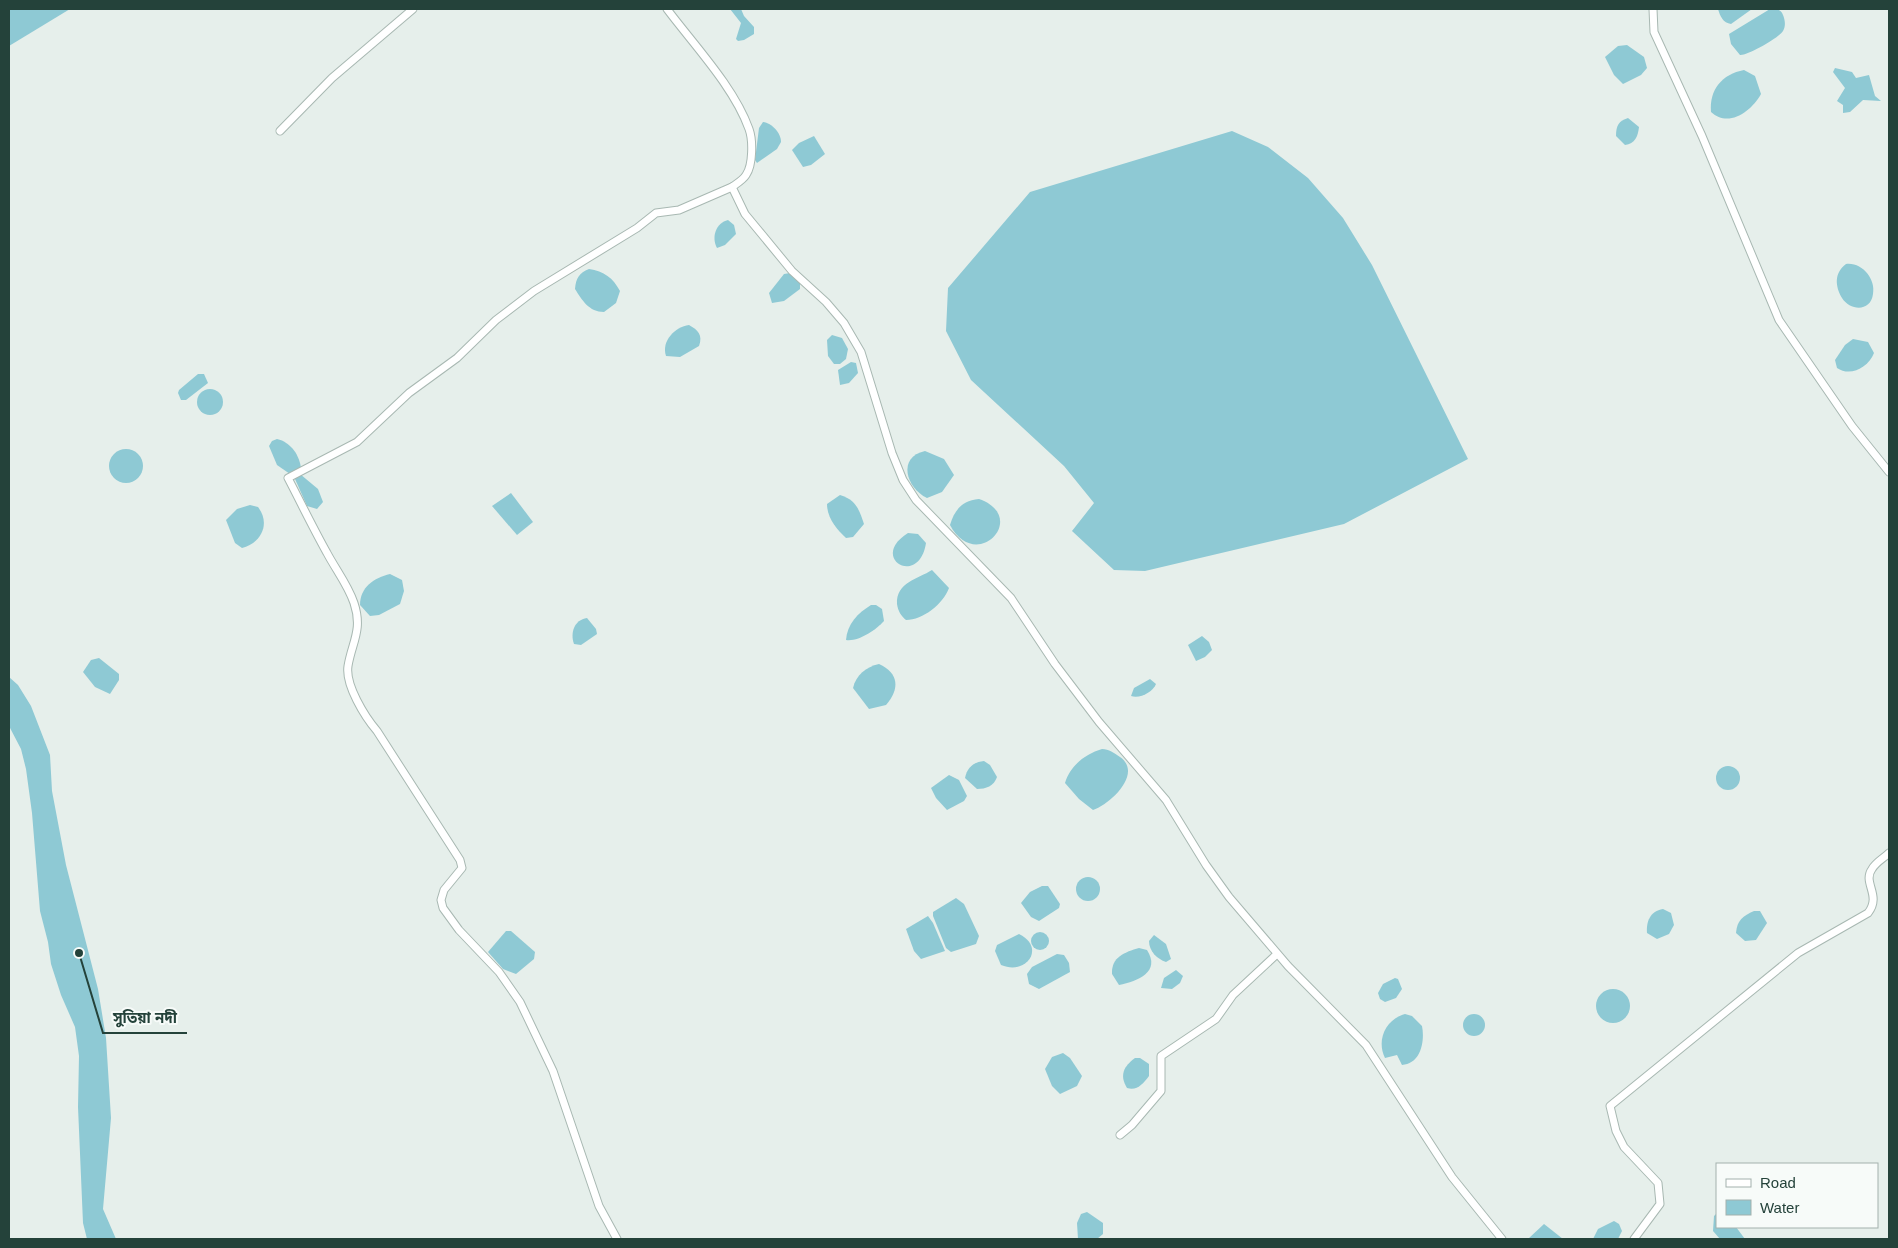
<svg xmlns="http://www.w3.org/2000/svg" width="1898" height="1248" font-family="Helvetica,'Noto Sans Bengali',sans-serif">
<rect width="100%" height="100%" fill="#e6efeb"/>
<g fill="#8ec9d4">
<polygon points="9,9 70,9 9,46"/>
<polygon points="730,9 741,9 744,16 754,27 754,34 744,40 738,41 736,39 741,23"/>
<path d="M1718,9H1752L1731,24C1723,23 1720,16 1718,9Z"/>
<path d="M1770,9C1777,9 1781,9 1783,15C1785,20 1786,26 1783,31C1779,38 1747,56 1740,55L1731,44L1729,34Z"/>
<polygon points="1627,45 1644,57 1647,68 1641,75 1623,84 1614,75 1605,57 1618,46"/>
<polygon points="1835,68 1852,72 1856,78 1869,75 1875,96 1881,101 1863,100 1850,112 1843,113 1843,105 1837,101 1845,88 1833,72"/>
<path d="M1744,70L1755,76L1761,94C1751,112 1728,128 1711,112C1709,90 1722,74 1744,70Z"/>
<path d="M1628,118L1639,127C1638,136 1635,144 1625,145L1616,136C1616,125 1619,121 1628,118Z"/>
<path d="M763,122C772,123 781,133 781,142L777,149L757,163L755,160L759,128Z"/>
<polygon points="1232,131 1268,147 1308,178 1343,218 1372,265 1468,459 1344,524 1145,571 1114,570 1072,531 1094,503 1064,466 971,380 946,331 948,288 1030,192"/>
<polygon points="814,136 825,154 811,165 803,167 792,150 799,143"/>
<path d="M728,220L734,225L736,234L725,245L717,248C711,237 716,223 728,220Z"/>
<path d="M1846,264C1862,262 1876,279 1873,294C1871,312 1850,311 1842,298C1835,286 1834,273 1846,264Z"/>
<path d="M589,269C604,271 613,278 620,291L616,303L604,312C589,312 582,300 575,289C576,278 579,273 589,269Z"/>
<polygon points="790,273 800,282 800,289 784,301 772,303 769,293 784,274"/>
<path d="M689,325C698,330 703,335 699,346L680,357L666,356C661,341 675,327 689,325Z"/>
<polygon points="832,335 842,338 848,349 846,359 840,364 834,364 828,356 827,340"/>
<path d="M1853,339L1868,342L1874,353C1868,368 1850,377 1837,368L1835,360L1845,345Z"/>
<polygon points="851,362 856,363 858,373 849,383 840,385 838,370"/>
<polygon points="198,374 204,374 208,383 186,400 181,400 178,393 179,390"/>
<circle cx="210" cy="402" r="13"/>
<path d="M277,439C291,442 300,456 301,469L290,474L277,465L269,446L272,441Z"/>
<circle cx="126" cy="466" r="17"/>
<path d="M925,451L944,459L954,475L942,492L927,498C906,488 897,457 925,451Z"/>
<polygon points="300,474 318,489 323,502 317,509 307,506 295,479"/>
<polygon points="511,493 533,522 517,535 492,506"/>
<path d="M840,495C856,500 859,509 864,524L853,537L846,538C836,529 827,517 827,504Z"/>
<path d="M979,499C1030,517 976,574 950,525C955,509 962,501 979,499Z"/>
<path d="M250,505L258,507C271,524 261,543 242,548L235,543L226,520L237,509Z"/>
<path d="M908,533L918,534L926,543C919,588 868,558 908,533Z"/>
<path d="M932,570L949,588C943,604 923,620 906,620C901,616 898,611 897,604C896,582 918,579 932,570Z"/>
<path d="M390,574L402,580L404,591L400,604L379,615L370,616L360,605C360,587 374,578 390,574Z"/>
<path d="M871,605H876L882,609L884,621C876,630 858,642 846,640C847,624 858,613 871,605Z"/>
<path d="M587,618L596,629L597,634L581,645L574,644C570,633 574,620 587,618Z"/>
<polygon points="1202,636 1209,642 1212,650 1205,657 1196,661 1188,645"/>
<polygon points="99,658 119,674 119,680 110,694 95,687 83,672 91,660"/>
<path d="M879,664C899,673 900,689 886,705L869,709L853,688C856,675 866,667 879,664Z"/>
<polygon points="9,677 18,685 31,706 50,755 52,791 66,865 98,989 106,1038 111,1118 103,1209 116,1239 87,1239 83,1223 78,1107 79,1056 75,1027 61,995 51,964 48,942 40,911 32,813 26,769 21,749 9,726"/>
<path d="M1150,679L1156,684C1153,692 1140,699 1131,696L1134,688Z"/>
<path d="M1102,749C1109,749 1114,753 1120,757C1143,773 1111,804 1093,810L1079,799L1065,783C1070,766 1085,754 1102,749Z"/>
<path d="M984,761L990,765L997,777C994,786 986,789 977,789L965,778C967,768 973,762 984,761Z"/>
<circle cx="1728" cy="778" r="12"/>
<polygon points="949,775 959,780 967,796 964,801 947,810 936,798 931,788"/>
<circle cx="1088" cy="889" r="12"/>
<polygon points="1042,886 1048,886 1060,904 1059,908 1039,921 1031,917 1021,903 1030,892"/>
<polygon points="956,898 964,904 979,936 976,944 951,952 946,948 933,916 933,912"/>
<path d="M1663,909L1671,913L1674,925L1669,934L1657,939L1647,933C1646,922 1650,911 1663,909Z"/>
<path d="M1754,911H1760L1767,923L1756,940L1745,941L1736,933C1737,920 1743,916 1754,911Z"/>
<polygon points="928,916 933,923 945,951 921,959 914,951 906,929"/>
<polygon points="506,931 511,931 535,952 534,959 516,974 503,969 488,952"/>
<circle cx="1040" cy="941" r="9"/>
<path d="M1019,934C1046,947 1027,976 1001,965L995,951L997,945Z"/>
<path d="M1154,935L1166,944L1171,959L1166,962C1157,959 1149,951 1149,941Z"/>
<path d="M1139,948L1147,950C1161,972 1138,981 1119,985L1112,974C1111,957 1125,952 1139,948Z"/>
<polygon points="1057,954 1064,955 1069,963 1070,972 1039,989 1029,984 1027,974 1032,967"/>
<polygon points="1176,970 1183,976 1180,983 1172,989 1161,988 1164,978"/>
<polygon points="1395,978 1398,979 1402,989 1396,998 1385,1002 1380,999 1378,993 1383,984"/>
<circle cx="1613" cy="1006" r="17"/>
<circle cx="1474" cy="1025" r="11"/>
<path d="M1405,1014L1412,1016L1422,1026C1425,1041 1421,1064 1402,1065L1397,1055L1385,1058C1376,1040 1386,1019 1405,1014Z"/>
<polygon points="1063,1053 1070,1058 1082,1076 1077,1086 1060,1094 1052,1086 1045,1069 1052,1057"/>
<path d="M1135,1058H1140L1149,1064V1076C1143,1084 1137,1091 1127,1088C1119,1075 1124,1066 1135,1058Z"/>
<polygon points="1087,1212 1103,1223 1103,1234 1097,1239 1078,1239 1077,1223 1081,1214"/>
<polygon points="1717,1213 1717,1227 1736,1227 1745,1239 1720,1239 1713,1231 1714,1216"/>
<polygon points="1614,1221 1619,1224 1622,1231 1618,1239 1593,1239 1598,1229"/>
<polygon points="1544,1224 1563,1239 1528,1239"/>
</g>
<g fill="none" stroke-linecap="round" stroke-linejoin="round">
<g stroke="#a8b8b2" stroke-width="9">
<g id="street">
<path d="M667,9C694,45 734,87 749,129C753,140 753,165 746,175C743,180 736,184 732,187L745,214L792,271L826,302L844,323L861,352L892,453L903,480L916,500L1011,598L1055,664L1099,722L1166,800L1206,865L1229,897L1288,966L1366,1045L1452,1177L1502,1239"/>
<polyline points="1653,9 1654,32 1702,136 1779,320 1852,426 1889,472"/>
<polyline points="280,131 332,78 413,9"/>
<polyline points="1120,1135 1132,1125 1161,1091 1161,1056 1216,1019 1233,995 1277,954"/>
<path d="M617,1239L599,1206L553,1071L520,1002L499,972L459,930L443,908L441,900L444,890L462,868L460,860L377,731C365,717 345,685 348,666C352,642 363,630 354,603C348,585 336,570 327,553C313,528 301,503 288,478L357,442L409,393L457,358L496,320L534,291L637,228L656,213L679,210L732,187"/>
<path d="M1634,1239L1660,1204L1658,1183L1624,1147L1616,1131L1610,1106L1798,953L1868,913C1882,895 1862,883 1872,869C1876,862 1884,858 1889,853"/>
</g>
</g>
<use href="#street" stroke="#fff" stroke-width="7"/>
</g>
<path fill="none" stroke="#24423a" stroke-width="2" d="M79 953L103 1033H187"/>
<circle fill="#24423a" stroke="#f7fbf9" stroke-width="2" cx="79" cy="953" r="5"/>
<g font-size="15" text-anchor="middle" font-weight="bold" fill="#24423a" stroke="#f7fbf9" stroke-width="4" stroke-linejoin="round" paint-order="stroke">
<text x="145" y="1023">সুতিয়া নদী</text>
</g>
<rect width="1898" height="1248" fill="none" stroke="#24423a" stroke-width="20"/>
<rect x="1716" y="1163" width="162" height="65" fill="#f7fbf9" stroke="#a3b1ad"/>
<rect x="1726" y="1179" width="25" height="8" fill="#ffffff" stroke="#a3b1ad"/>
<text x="1760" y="1188" font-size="15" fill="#24423a">Road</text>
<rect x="1726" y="1200" width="25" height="15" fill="#8ec9d4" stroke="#a3b1ad"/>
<text x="1760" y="1213" font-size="15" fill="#24423a">Water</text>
</svg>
